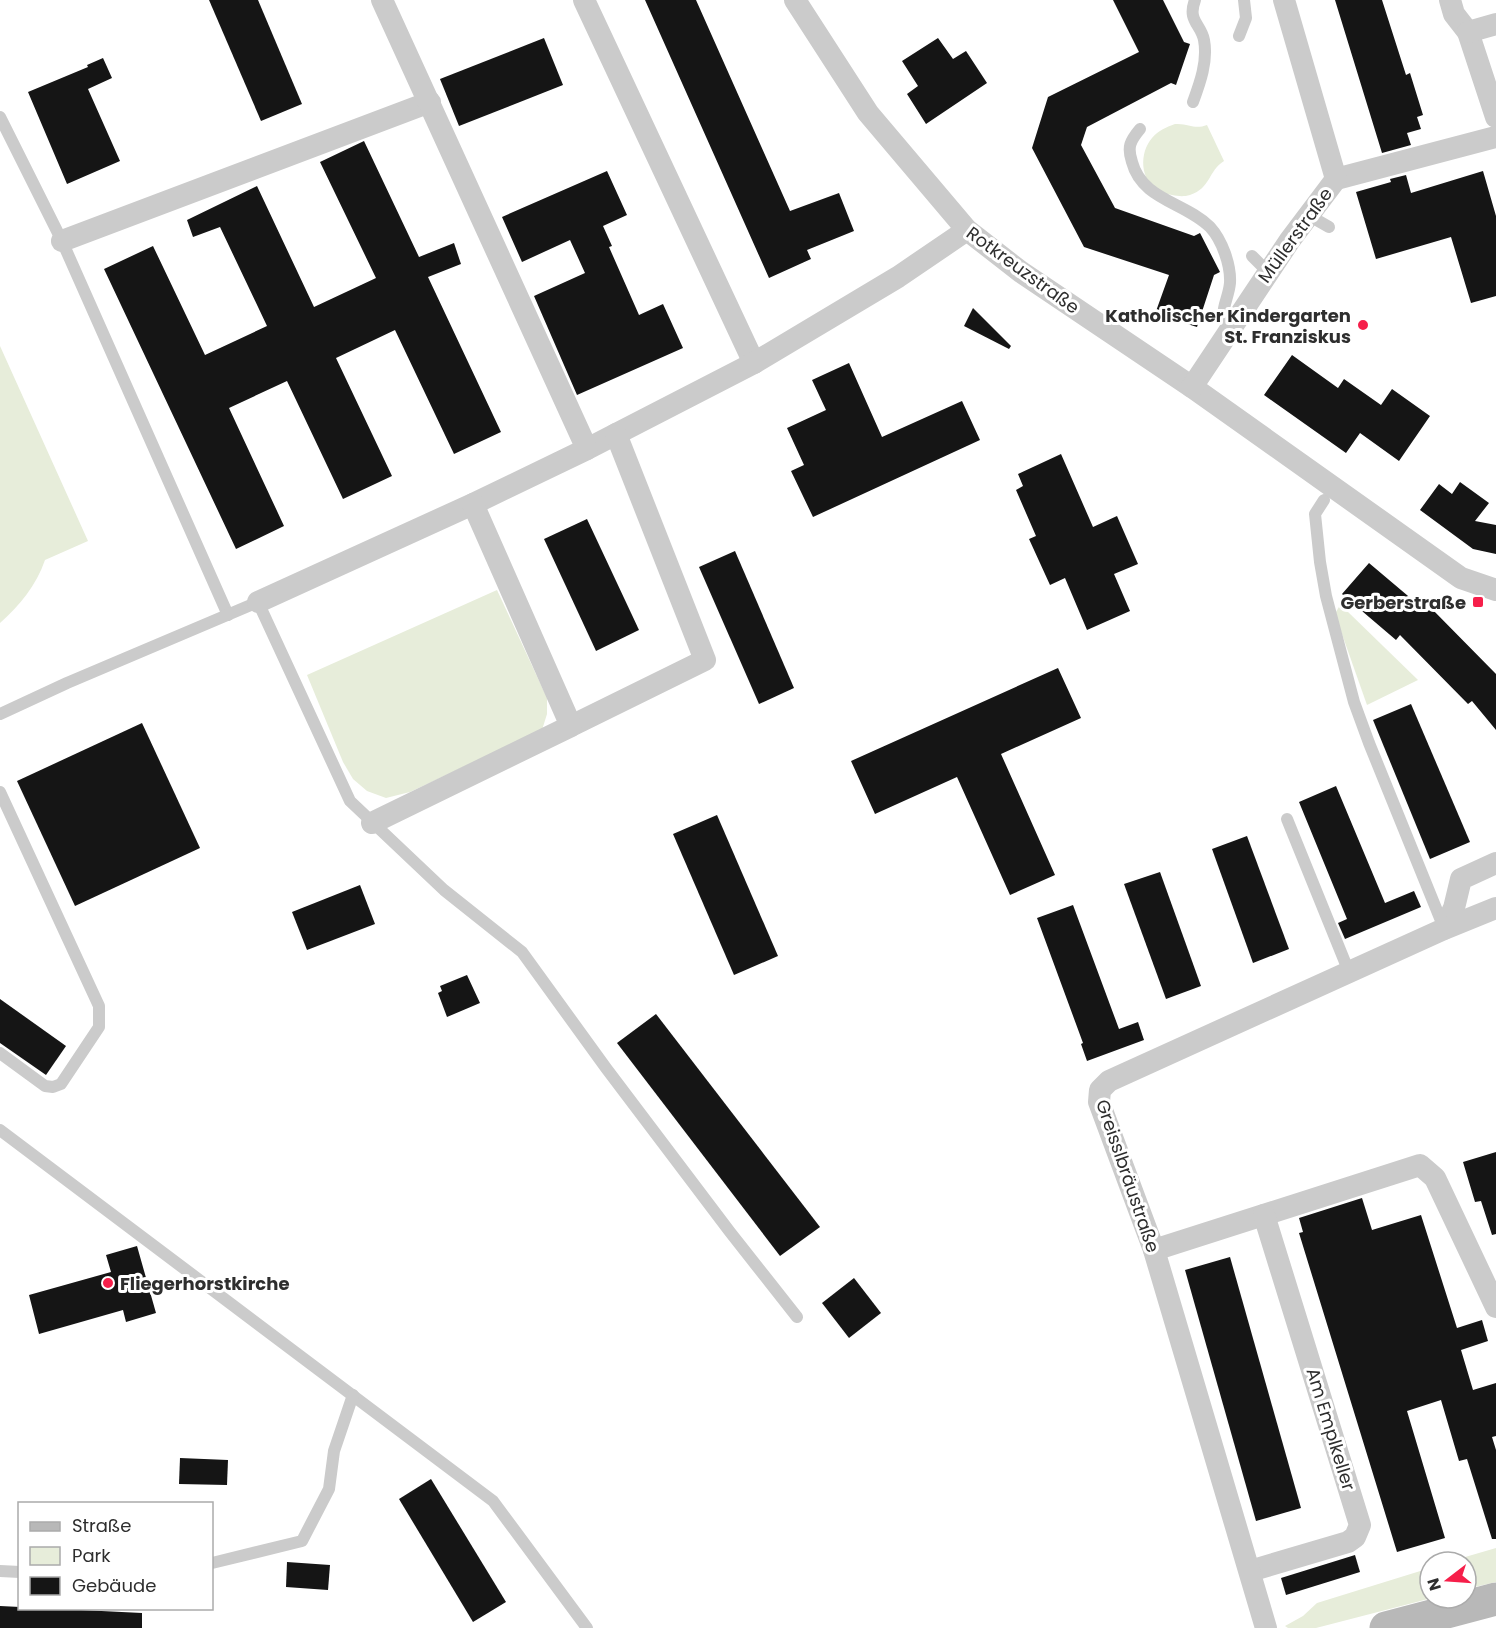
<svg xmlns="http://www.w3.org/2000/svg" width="1496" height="1628" font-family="Poppins,sans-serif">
<rect width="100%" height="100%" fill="#fff"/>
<g fill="#e7edda">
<path d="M1175,124C1189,123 1194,130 1207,125L1224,161C1208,171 1211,188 1190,195C1183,197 1178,196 1172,195C1168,194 1162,193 1158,191C1140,180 1139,153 1152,138C1158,131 1166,127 1175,124Z"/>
<path d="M0,346L88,541L45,560C36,586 20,605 0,623Z"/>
<polygon points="497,590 547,698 547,714 542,730 410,792 386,798 367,791 353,779 343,762 307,675"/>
<polygon points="1340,605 1347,611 1418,680 1367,705 1337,620 1336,612"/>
<polygon points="1496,1548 1496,1582 1466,1589 1466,1562 1448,1562"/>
<polygon points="1430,1568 1430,1598 1432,1598 1316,1628 1288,1628 1285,1626 1303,1616 1317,1603"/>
</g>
<g fill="#151515">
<polygon points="209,0 258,0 302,104 261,121"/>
<polygon points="645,0 696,0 790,211 839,193 854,231 807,250 811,259 769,278"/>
<polygon points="1113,0 1163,0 1184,42 1190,44 1176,85 1171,83 1087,127 1081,145 1115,208 1194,236 1200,233 1220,272 1214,275 1197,327 1155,314 1169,275 1084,247 1032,148 1048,97 1139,52"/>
<polygon points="1335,0 1382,0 1406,75 1410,73 1423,115 1417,117 1421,129 1407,133 1411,145 1382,153"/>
<polygon points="544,38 563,85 459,126 440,79"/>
<polygon points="938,38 953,59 966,51 987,83 926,124 907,94 918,86 902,61"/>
<polygon points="103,58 112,78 88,89 120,161 67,184 28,92 88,67 87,65"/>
<polygon points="364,141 419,257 454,243 461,264 428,277 501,432 454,454 395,330 336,358 392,476 343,499 287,381 229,408 284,526 236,549 104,269 153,246 205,355 267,326 220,227 193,237 187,220 257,186 314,307 376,278 320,162"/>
<polygon points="607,171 627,215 603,226 612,246 609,247 639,315 663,304 683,348 577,395 534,296 585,273 570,240 522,262 502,217"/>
<polygon points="1483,171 1496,216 1496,296 1471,303 1451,237 1376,259 1356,192 1391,182 1390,179 1406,175 1411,193"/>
<polygon points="973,308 1011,346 1009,349 964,326"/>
<polygon points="1292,355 1338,388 1344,379 1381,405 1392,389 1430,416 1399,461 1360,433 1346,453 1264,395"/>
<polygon points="849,363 882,437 962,401 980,440 813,517 791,471 804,465 787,428 826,410 812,380"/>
<polygon points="1061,454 1093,527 1117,516 1138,564 1114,574 1130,611 1087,630 1065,578 1050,585 1029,539 1036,536 1016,490 1023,486 1018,474"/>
<polygon points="1460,482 1489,503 1475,521 1496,525 1496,554 1473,549 1420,510 1439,484 1452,494"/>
<polygon points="587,519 639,630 596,651 544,539"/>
<polygon points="735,551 794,688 759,704 699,567"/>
<polygon points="1369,563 1427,612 1431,608 1496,674 1496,730 1472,701 1468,704 1400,635 1396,640 1342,594"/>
<polygon points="1058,668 1081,718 1001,754 1055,875 1010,895 957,777 875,814 851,761"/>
<polygon points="1411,704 1470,842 1430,859 1373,720"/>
<polygon points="142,723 200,848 75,906 17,781"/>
<polygon points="1336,786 1385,903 1414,891 1421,907 1345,939 1338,923 1347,919 1299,802"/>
<polygon points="717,815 778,956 734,975 673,834"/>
<polygon points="1247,836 1289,949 1253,963 1212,849"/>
<polygon points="1160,872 1201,986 1166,999 1124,884"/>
<polygon points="360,885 375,924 307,950 292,912"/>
<polygon points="1073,905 1119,1029 1138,1022 1144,1040 1087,1061 1081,1044 1083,1043 1037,918"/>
<polygon points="467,975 480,1003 447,1017 438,993 442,991 440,986"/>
<polygon points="0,999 66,1046 46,1075 0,1043"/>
<polygon points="656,1014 820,1227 780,1256 617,1043"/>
<polygon points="1496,1152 1496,1234 1492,1235 1481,1201 1475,1202 1463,1162"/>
<polygon points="1362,1198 1372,1230 1421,1215 1457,1328 1482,1320 1488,1341 1461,1350 1473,1390 1496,1383 1496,1436 1492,1437 1496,1450 1496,1539 1492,1539 1467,1459 1459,1461 1441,1400 1407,1411 1445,1538 1397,1552 1299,1233 1303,1232 1299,1218"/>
<polygon points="137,1246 156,1313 126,1322 123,1310 39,1334 29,1295 111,1272 106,1255"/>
<polygon points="1230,1257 1301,1508 1256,1521 1185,1270"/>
<polygon points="854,1278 881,1313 849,1338 822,1303"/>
<polygon points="180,1458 228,1460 227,1485 179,1484"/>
<polygon points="431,1479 506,1602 473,1622 399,1499"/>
<polygon points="1355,1555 1360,1572 1286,1595 1281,1578"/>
<polygon points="287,1562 330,1565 328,1590 286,1587"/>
<polygon points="0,1606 142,1613 142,1628 0,1628"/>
</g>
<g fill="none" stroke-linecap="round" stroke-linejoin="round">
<g stroke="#cbcbcb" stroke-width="12">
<polyline points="1239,36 1246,18 1244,0"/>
<path d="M1193,102C1200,83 1208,61 1204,40C1201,24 1187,21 1195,0"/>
<polyline points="0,117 62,241 228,615"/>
<path d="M1140,129C1130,141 1127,147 1132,162C1142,200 1185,202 1210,227C1222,240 1231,265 1230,283C1228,303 1217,311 1229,330"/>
<polyline points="1308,215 1329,227"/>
<polyline points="1252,256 1268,272"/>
<polyline points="1324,500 1315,514 1320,562 1326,596 1354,702 1369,743 1444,928"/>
<polyline points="0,714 67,683 258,602 350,801 444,890 522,952 606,1068 730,1232 797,1317"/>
<polyline points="0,792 99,1006 99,1027 61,1084 53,1087 45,1086 0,1053"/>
<polyline points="1287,819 1349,972"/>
<polyline points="0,1130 493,1501 587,1628"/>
<polyline points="212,1563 302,1541 329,1489 334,1451 353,1395"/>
<polyline points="0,1571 20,1572"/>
</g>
<g stroke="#cbcbcb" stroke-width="22">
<polyline points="584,0 754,363"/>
<polyline points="795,0 868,113 967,230 1021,272 1192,387 1461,578 1496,590"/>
<polyline points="1284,0 1336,179"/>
<polyline points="1450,0 1454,14 1468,32 1496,117"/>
<polyline points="1468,32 1496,24"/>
<polyline points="1336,179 1496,137"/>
<polyline points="62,241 430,102"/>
<polyline points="1192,387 1290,240 1336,179"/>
<polyline points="587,449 754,363 898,277 967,230"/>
<polyline points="258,602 473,504 587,449 382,0"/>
<polyline points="571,726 705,660 616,434"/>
<polyline points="372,823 571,726 473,504"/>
<polyline points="1444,929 1454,908 1461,879 1496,863"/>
<polyline points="1154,1250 1420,1165 1435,1178 1496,1307"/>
<polyline points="1250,1571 1348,1542 1355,1537 1360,1525 1264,1215"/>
<polyline points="1266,1628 1154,1250 1099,1102 1100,1090 1109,1081 1444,929 1496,908"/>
</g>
<polyline stroke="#b8b8b8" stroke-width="33" points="1386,1628 1496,1599"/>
</g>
<g fill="#f61f4a" stroke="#fff" stroke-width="2">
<circle cx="1363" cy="325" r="6"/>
<rect x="1472" y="596" width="12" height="12" rx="3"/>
<circle cx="108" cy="1283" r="6"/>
</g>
<g text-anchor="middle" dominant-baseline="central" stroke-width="6" stroke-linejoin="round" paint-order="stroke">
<g font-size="18" fill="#2e2e2e" stroke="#fff">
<text transform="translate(1295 235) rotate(-54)">Müllerstraße</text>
<text transform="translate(1023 270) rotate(36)">Rotkreuzstraße</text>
<text transform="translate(1128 1176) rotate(71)">Greisslbräustraße</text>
<text transform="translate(1331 1429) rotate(73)">Am Emplkeller</text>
</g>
<g font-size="18" font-weight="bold" fill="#2e2e2e" stroke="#fff" text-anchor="end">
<text x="1351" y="315">Katholischer Kindergarten<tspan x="1351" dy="21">St. Franziskus</tspan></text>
<text x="1466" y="602">Gerberstraße</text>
<text x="120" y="1283" text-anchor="start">Fliegerhorstkirche</text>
</g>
</g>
<rect x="18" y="1502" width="195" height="108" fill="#ffffff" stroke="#ababab" stroke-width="1.5"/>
<rect x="30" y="1522" width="30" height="9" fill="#b8b8b8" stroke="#ababab" stroke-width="1.5"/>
<text x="72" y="1532" font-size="18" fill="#2e2e2e">Straße</text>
<rect x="30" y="1547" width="30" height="18" fill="#e7edda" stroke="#ababab" stroke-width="1.5"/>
<text x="72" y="1562" font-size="18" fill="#2e2e2e">Park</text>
<rect x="30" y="1577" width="30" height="18" fill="#151515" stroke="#ababab" stroke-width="1.5"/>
<text x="72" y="1592" font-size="18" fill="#2e2e2e">Gebäude</text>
<g transform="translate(1448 1580) rotate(253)"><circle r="28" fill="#ffffff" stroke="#ababab" stroke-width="1.5"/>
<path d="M0-4.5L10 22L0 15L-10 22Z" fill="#f61f4a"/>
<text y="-9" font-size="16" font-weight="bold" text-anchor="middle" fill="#2e2e2e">N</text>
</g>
</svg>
